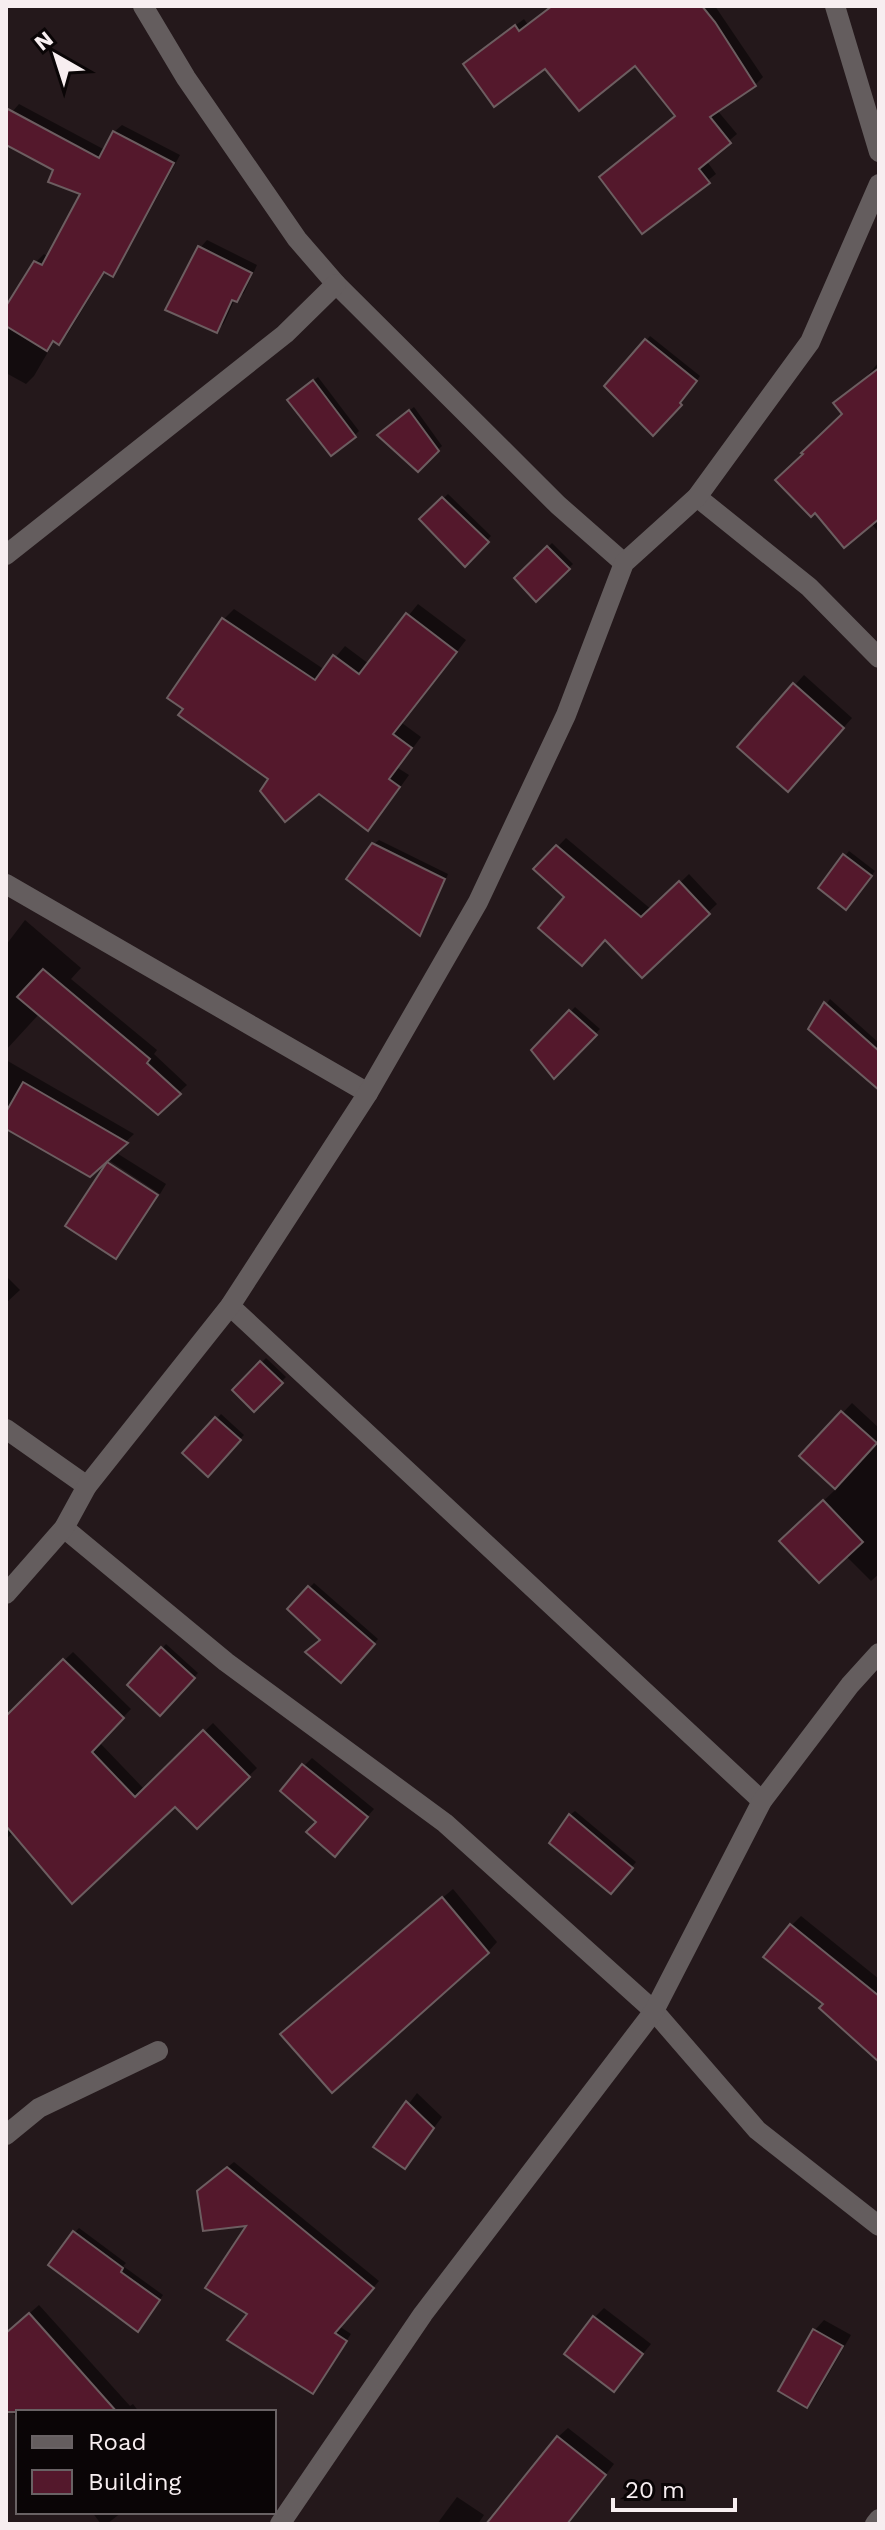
<svg xmlns="http://www.w3.org/2000/svg" width="885" height="2530" font-family="'Work Sans',sans-serif">
<rect width="100%" height="100%" fill="#24181b"/>
<g fill="#0007">
<polygon points="553,6 715,6 763,77 755,85 717,110 737,134 706,160 716,174 642,231 677,115 635,63 545,66 473,57 524,19 528,25"/>
<polygon points="19,104 105,150 114,132 122,125 180,155 120,266 112,274 106,271 67,335 59,343 55,340 34,376 26,384 6,373 6,310 36,262 44,254 48,257 83,193 55,169 6,143 6,119"/>
<polygon points="207,240 257,265 244,293 236,300 235,299 224,323 217,331 200,248"/>
<polygon points="650,336 700,376 684,399 653,433 646,341"/>
<polygon points="879,362 879,533 871,523 845,414 863,381"/>
<polygon points="318,377 359,431 355,435 294,396"/>
<polygon points="414,407 442,446 417,469 384,431"/>
<polygon points="448,494 491,536 465,564 422,519"/>
<polygon points="552,543 573,564 536,599 516,578"/>
<polygon points="418,604 466,640 402,723 421,737 398,768 409,775 378,818 318,792 271,778 224,619 234,609 325,670 345,646 369,664"/>
<polygon points="804,675 852,718 797,780 795,685"/>
<polygon points="566,838 652,910 689,874 717,904 642,975 536,869"/>
<polygon points="379,840 448,874 424,929 420,933 374,844"/>
<polygon points="849,851 875,871 850,903 845,856"/>
<polygon points="25,920 81,968 71,979 157,1050 154,1054 187,1085 158,1112 40,1013 6,1050 6,945"/>
<polygon points="830,999 879,1043 879,1088 810,1028"/>
<polygon points="575,1007 600,1029 554,1076 534,1050"/>
<polygon points="6,1060 134,1134 115,1152 166,1184 160,1194 110,1161 114,1155 6,1127"/>
<polygon points="107,1164 158,1197 125,1247 115,1256"/>
<polygon points="6,1276 20,1290 6,1303"/>
<polygon points="266,1358 286,1377 254,1409 235,1390"/>
<polygon points="852,1403 879,1428 879,1574 871,1581 845,1555 782,1541 837,1488 802,1456"/>
<polygon points="221,1414 244,1435 208,1474 185,1453"/>
<polygon points="314,1583 378,1639 345,1676 322,1640 289,1609"/>
<polygon points="166,1644 198,1673 160,1714 129,1685"/>
<polygon points="73,1652 131,1709 99,1742 145,1790 213,1723 257,1768 197,1827 175,1804 14,1832 6,1839 6,1716"/>
<polygon points="312,1758 374,1809 342,1846 319,1821 304,1766"/>
<polygon points="575,1811 636,1862 615,1887 570,1815"/>
<polygon points="453,1889 497,1942 488,1952 292,2024"/>
<polygon points="801,1916 879,1979 879,2041 826,2003 791,1926"/>
<polygon points="417,2093 442,2117 404,2167 376,2147"/>
<polygon points="234,2162 379,2281 339,2326 351,2334 313,2391 250,2313 250,2223 205,2185"/>
<polygon points="79,2228 126,2263 123,2266 163,2295 144,2323 74,2233"/>
<polygon points="39,2305 130,2406 133,2404 139,2412 18,2412 18,2419 6,2405 6,2334"/>
<polygon points="604,2308 651,2344 614,2389 595,2317"/>
<polygon points="824,2320 851,2335 816,2396 807,2406 780,2391 815,2330"/>
<polygon points="568,2428 614,2464 572,2518 565,2524 558,2524 558,2437"/>
<polygon points="457,2497 484,2515 478,2524 437,2524"/>
<polygon points="92,2512 122,2512 107,2524 101,2524"/>
</g>
<g fill="#54182c" stroke="#6c5d60" stroke-width="2">
<polygon points="552,6 702,6 715,22 756,86 710,117 731,143 699,169 710,183 642,234 599,177 675,116 635,66 579,111 545,69 494,107 463,64 515,25 519,31"/>
<polygon points="6,108 99,158 113,131 174,163 113,277 104,272 59,345 53,341 47,351 6,326 6,306 34,261 42,265 80,194 48,182 53,170 6,145"/>
<polygon points="198,246 252,273 237,302 232,300 217,333 165,310"/>
<polygon points="645,339 697,381 680,403 682,405 653,436 604,386"/>
<polygon points="879,368 879,519 844,548 815,513 811,517 775,480 803,454 801,453 842,414 833,403"/>
<polygon points="313,380 356,437 331,456 287,400"/>
<polygon points="409,410 439,451 418,472 377,435"/>
<polygon points="442,497 489,542 465,567 419,519"/>
<polygon points="547,546 570,569 536,602 514,578"/>
<polygon points="406,613 457,652 393,734 412,748 389,779 400,787 368,831 319,794 285,822 260,791 268,779 178,715 183,709 167,698 222,618 315,680 333,655 359,674"/>
<polygon points="793,683 844,728 788,792 737,747"/>
<polygon points="372,843 445,879 420,936 346,879"/>
<polygon points="556,845 641,917 679,881 710,914 642,978 605,940 582,966 538,928 564,897 533,869"/>
<polygon points="843,854 872,876 846,910 818,888"/>
<polygon points="43,969 150,1059 147,1063 181,1094 158,1115 17,997"/>
<polygon points="824,1002 879,1051 879,1090 808,1029"/>
<polygon points="569,1010 597,1035 554,1079 531,1050"/>
<polygon points="23,1082 128,1143 90,1177 6,1129 6,1112"/>
<polygon points="107,1162 158,1195 116,1259 65,1226"/>
<polygon points="260,1361 283,1383 254,1412 232,1390"/>
<polygon points="841,1411 877,1443 835,1489 799,1456"/>
<polygon points="215,1417 241,1440 208,1477 182,1453"/>
<polygon points="823,1500 863,1542 819,1583 779,1541"/>
<polygon points="308,1586 375,1644 341,1683 305,1652 320,1640 287,1609"/>
<polygon points="161,1647 195,1678 160,1716 127,1685"/>
<polygon points="63,1659 124,1718 92,1752 135,1797 203,1730 250,1777 197,1829 175,1807 72,1904 6,1826 6,1716"/>
<polygon points="302,1764 368,1817 335,1857 306,1832 316,1822 280,1791"/>
<polygon points="569,1814 633,1868 611,1894 549,1843"/>
<polygon points="442,1897 489,1953 332,2093 280,2034"/>
<polygon points="790,1924 879,1996 879,2062 819,2008 823,2004 763,1957"/>
<polygon points="406,2101 434,2128 405,2169 373,2147"/>
<polygon points="227,2167 374,2288 335,2333 347,2341 313,2394 227,2340 247,2314 205,2288 246,2226 203,2231 197,2191"/>
<polygon points="73,2231 123,2268 121,2272 160,2300 138,2332 48,2265"/>
<polygon points="29,2313 117,2412 6,2412 6,2333"/>
<polygon points="593,2316 643,2354 614,2392 564,2354"/>
<polygon points="813,2329 843,2346 807,2408 778,2391"/>
<polygon points="557,2436 606,2475 567,2524 486,2524"/>
</g>
<g fill="none" stroke-linecap="round" stroke-linejoin="round">
<g stroke="#645d5e" stroke-width="20">
<polyline points="143,6 186,78 297,239 336,284 558,505 624,563"/>
<polyline points="835,6 879,152"/>
<polyline points="697,497 809,587 879,658"/>
<polyline points="6,555 285,334 336,284"/>
<polyline points="6,884 368,1093"/>
<polyline points="230,1306 762,1801"/>
<polyline points="6,1429 87,1486"/>
<polyline points="64,1528 226,1662 445,1823 654,2011 757,2130 879,2226"/>
<polyline points="6,1594 64,1528 87,1486 230,1306 368,1093 478,902 566,715 624,563 697,497 810,342 879,184"/>
<polyline points="6,2135 39,2108 158,2051"/>
<polyline points="280,2524 423,2314 654,2011 762,1801 850,1685 879,1653"/>
<polyline points="875,2524 879,2519"/>
</g>
</g>
<rect width="885" height="2530" fill="none" stroke="#f7eef0" stroke-width="16"/>
<rect x="16" y="2410" width="260" height="104" fill="#0a0506" stroke="#696264" stroke-width="2"/>
<rect x="32" y="2436" width="40" height="12" fill="#645d5e" stroke="#696264" stroke-width="2"/>
<text x="88" y="2450" font-size="24" fill="#f7eef0">Road</text>
<rect x="32" y="2470" width="40" height="24" fill="#54182c" stroke="#696264" stroke-width="2"/>
<text x="88" y="2490" font-size="24" fill="#f7eef0">Building</text>
<g transform="translate(56 56) rotate(321)" stroke="#0a0506" stroke-width="6" paint-order="stroke">
<path d="M0-6L14 30L0 20L-14 30Z" fill="#f7eef0"/>
<text y="-12" font-size="22" font-weight="bold" text-anchor="middle" fill="#f7eef0">N</text>
</g>
<path d="M613 2498v12h122v-12" fill="none" stroke="#f7eef0" stroke-width="4"/>
<text x="625" y="2498" font-size="24" fill="#f7eef0" stroke="#0a0506" stroke-width="6" paint-order="stroke">20 m</text>
</svg>
